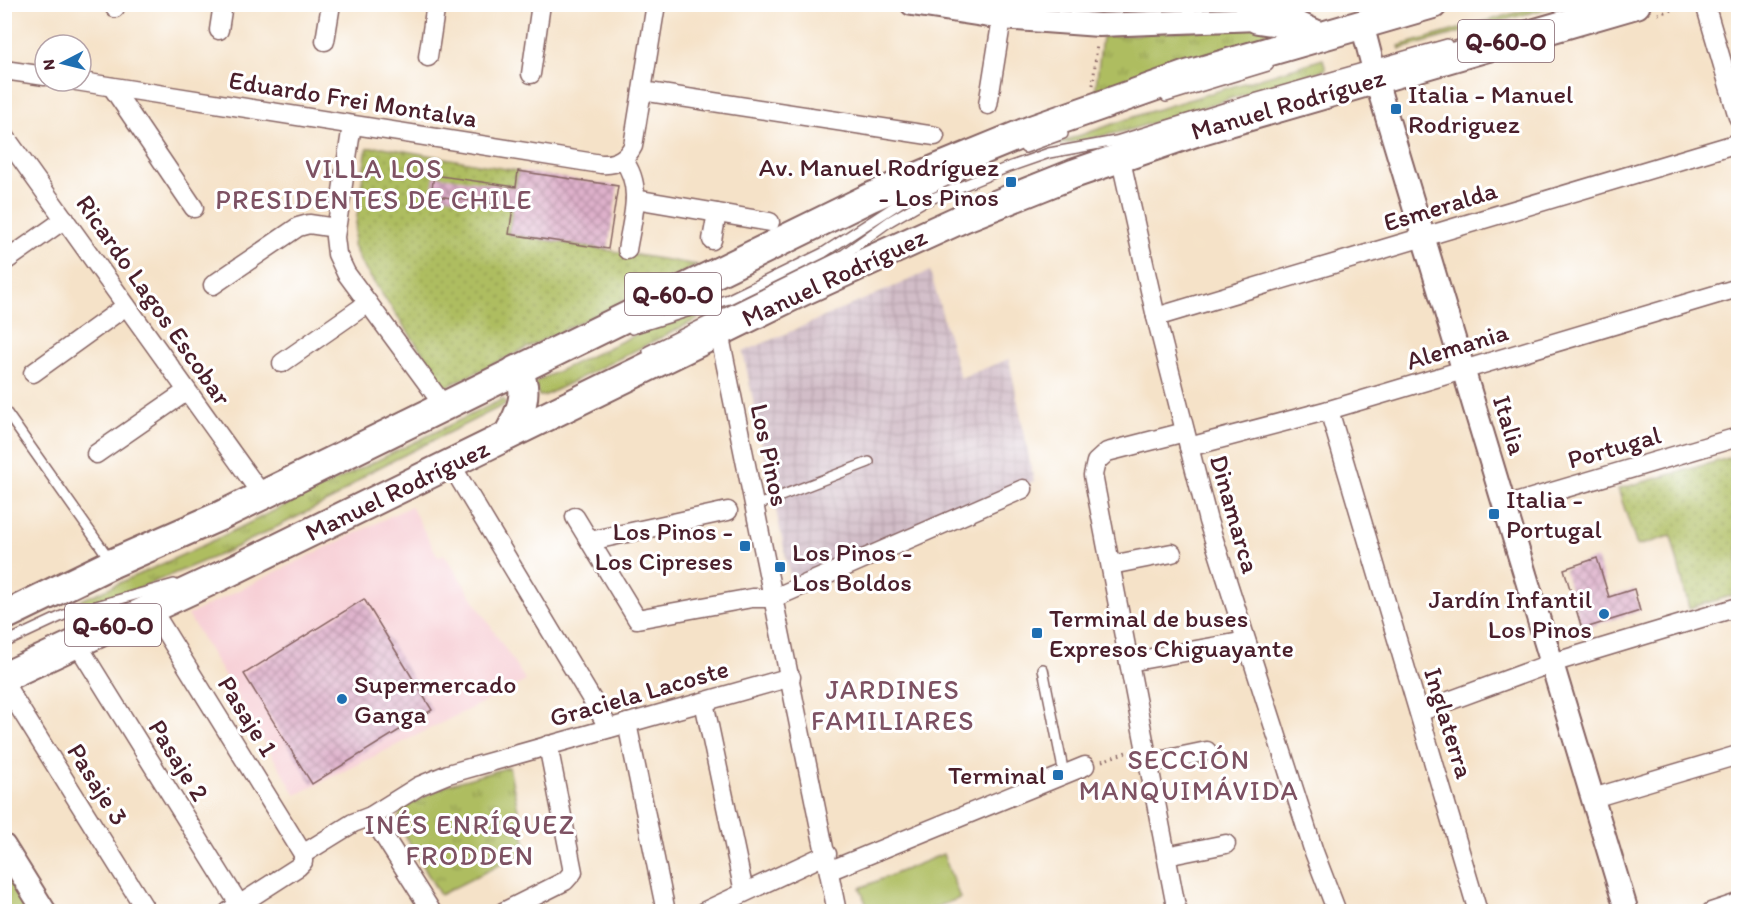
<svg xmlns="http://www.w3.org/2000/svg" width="1743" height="916" font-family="Itim,sans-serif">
<defs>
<pattern id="industrial-grid" width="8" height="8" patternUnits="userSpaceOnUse" patternTransform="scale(1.5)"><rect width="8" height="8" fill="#d2bdc8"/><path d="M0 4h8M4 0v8" fill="none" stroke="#b6a2ac"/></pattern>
<pattern id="grass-tufts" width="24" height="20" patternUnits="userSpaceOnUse" patternTransform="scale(1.5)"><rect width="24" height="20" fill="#aebd60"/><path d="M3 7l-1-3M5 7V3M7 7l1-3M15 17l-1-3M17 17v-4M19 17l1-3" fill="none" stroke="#90994f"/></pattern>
<pattern id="park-dots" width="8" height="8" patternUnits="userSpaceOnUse" patternTransform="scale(1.5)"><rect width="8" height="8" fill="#aebd60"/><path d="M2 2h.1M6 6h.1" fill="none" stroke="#90994f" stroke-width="1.8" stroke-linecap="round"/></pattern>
<pattern id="building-cross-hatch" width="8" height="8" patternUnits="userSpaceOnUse" patternTransform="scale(1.5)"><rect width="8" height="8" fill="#deb1cb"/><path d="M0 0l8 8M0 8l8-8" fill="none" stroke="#b68fa5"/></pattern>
</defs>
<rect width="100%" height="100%" fill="#fff"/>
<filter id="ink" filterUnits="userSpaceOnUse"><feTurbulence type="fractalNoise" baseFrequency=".0167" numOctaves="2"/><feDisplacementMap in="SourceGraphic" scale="12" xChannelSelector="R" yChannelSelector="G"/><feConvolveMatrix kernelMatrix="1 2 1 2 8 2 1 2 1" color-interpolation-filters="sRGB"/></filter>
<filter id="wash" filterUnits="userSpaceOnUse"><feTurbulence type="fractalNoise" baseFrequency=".008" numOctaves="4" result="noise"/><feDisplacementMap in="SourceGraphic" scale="24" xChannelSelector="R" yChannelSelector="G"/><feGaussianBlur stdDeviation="1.35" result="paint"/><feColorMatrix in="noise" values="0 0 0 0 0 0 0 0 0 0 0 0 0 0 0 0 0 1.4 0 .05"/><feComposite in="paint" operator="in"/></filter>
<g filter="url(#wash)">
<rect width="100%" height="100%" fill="#f5e2c8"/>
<polygon fill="#f7cfd5" points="411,506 438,557 444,554 526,681 296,795 188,615"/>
<polygon fill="url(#industrial-grid)" points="930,271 960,378 1009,359 1034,481 791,582 743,352"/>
<g fill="url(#grass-tufts)" stroke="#7c6e46" stroke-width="1.5">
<polygon points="1543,5 1559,5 1400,49 1399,46"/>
<polygon points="1264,25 1294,28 1095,95 1102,37"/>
<polygon points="1323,59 1326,69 1126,131 1059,145 1058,143 1142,114"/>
<polygon points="695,315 698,319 544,396 539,396 535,383 537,381 637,334"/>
<polygon points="503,399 506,404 368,473 335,498 228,551 137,589 71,607 70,605 200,547"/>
<polygon points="509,767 527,851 440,895 398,824 400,810 447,785"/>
</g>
<g fill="url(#park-dots)" stroke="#7c6e46" stroke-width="1.5">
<polygon points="383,147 518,171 509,234 698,265 446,387 362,265 353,245 366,153 368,148"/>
<polygon points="1729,458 1738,483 1738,594 1689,608 1671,536 1637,546 1618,489"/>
</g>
<g fill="#aebd60" stroke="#7c6e46" stroke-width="1.5">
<polygon points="943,854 960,898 926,911 869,911 860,888"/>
<polygon points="5,874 28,911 5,911"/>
</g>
<g id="blocks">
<g fill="url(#building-cross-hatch)">
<polygon points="518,171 618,186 608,249 509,234 513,207 431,195 434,175 516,187"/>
<polygon points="1597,558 1609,597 1634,589 1640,611 1582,629 1564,569"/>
<polygon points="364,599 432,710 312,784 244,674"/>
</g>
</g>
</g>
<g filter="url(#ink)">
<use href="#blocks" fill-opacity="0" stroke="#866362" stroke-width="1.5"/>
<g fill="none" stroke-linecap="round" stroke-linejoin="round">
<g stroke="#866362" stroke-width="12">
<g id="service">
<polyline points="1166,97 1268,66"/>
<polyline points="1025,148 1063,134"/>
<polyline points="632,329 729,299 823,253 903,201 960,175"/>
<polyline points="648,351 843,255 890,221 921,203 1006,168 1049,153 1116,141 1240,103 1447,44"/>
<polyline points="4,409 111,561"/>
<polyline points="755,506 869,462"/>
<polyline points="4,643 64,615 174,584"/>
<polyline points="1043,669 1064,774"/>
</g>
</g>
<g stroke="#866362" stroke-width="21">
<g id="minor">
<polyline points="1705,4 1738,117"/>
<polyline points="115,8 116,4"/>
<polyline points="219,30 223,4"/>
<polyline points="325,41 331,4"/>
<polyline points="428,57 436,4"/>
<polyline points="4,70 45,76"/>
<polyline points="531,74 541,4"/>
<path d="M76,81L601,164C615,165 626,160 633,146L656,4"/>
<polyline points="112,87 194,208"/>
<polyline points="642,91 935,136"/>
<polyline points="988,105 1002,18"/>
<polyline points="352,125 335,237 337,254 346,273 444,406"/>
<polyline points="4,135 262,495"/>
<polyline points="1120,156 1156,317 1208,521 1314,852 1337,912"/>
<path d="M623,160C644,186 632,219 627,250"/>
<polyline points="635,199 770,222"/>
<polyline points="712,240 717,213"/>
<polyline points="4,262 65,219"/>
<polyline points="213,285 298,227 309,224 336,228"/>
<polyline points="1156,317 1738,143"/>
<polyline points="719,332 837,912"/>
<polyline points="282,363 368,303"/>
<polyline points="33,373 126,306"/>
<polyline points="1329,410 1478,912"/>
<polyline points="1189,447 1329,410 1738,288"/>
<polyline points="96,454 187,391"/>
<polyline points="450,463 609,728"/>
<polyline points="1505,506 1738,437"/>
<polyline points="575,517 637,619 752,598 774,598 1023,489"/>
<polyline points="590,541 728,511"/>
<polyline points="1111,565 1172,553"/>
<polyline points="145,610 157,618 303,854"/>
<polyline points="76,642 239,904"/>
<polyline points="1129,662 1246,641"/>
<polyline points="4,683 147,912"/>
<polyline points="704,702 744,892"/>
<polyline points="1419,712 1552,663 1738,607"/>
<polyline points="627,723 666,912"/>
<polyline points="1149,763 1207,751"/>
<polyline points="1593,798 1738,755"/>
<polyline points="371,816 432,912"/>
<polyline points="1166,856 1226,844"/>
<polyline points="831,870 1085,766"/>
<polyline points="228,912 298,867 303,862 303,854 353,823 371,816 419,786 448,774 791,677"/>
<polyline points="503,912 565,881 573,872 548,745"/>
<polyline points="703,912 827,854"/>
<polyline points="1177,912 1093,475 1096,462 1107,452 1185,432"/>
<polyline points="1711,912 1738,903"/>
</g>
</g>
<g stroke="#866362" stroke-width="26">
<g id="tertiary">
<polyline points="912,4 1002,18 1099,25 1258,19"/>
<polyline points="1362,24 1381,97 1627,912"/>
<polyline points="4,846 45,912"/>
</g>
</g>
<g stroke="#866362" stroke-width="32">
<g id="primary">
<polyline points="1258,19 1293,24 1319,36"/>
<path d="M508,435C519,415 532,391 516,370"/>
<polyline points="4,616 113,563 220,516 869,198 934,170 1034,129 1187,75 1433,4"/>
<polyline points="4,677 223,575 803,291 963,218 1073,174 1198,131 1636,4"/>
</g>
</g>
<g stroke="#866362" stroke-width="3" stroke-dasharray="1.5 4.5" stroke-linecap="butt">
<polyline points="1658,14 1689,5"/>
<polyline points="1093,85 1097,44"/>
<polyline points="1102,761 1129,751"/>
</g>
<use href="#service" stroke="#fff" stroke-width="9"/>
<use href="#minor" stroke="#fff" stroke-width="18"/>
<use href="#tertiary" stroke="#fff" stroke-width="22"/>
<use href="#primary" stroke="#fff" stroke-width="28"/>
</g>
</g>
<g fill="#1f6fb2" stroke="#fff" stroke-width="2">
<rect x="1390" y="103" width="12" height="12" rx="3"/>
<rect x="1005" y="176" width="12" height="12" rx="3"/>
<rect x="1488" y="508" width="12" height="12" rx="3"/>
<rect x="739" y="540" width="12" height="12" rx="3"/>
<rect x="774" y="561" width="12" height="12" rx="3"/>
<circle cx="1604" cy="614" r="6"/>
<rect x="1031" y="627" width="12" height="12" rx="3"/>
<circle cx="342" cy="699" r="6"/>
<rect x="1052" y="769" width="12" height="12" rx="3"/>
</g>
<g text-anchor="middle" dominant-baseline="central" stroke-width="6" stroke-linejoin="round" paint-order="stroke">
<g fill="#fff" stroke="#80626b" stroke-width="1.5">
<rect x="1458" y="20" width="96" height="42" rx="4.5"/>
<rect x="625" y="273" width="96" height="42" rx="4.5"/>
<rect x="65" y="604" width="96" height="42" rx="4.5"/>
</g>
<g font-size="24" font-weight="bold" fill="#4a1f2b">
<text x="1506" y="41">Q-60-O</text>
<text x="673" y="294">Q-60-O</text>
<text x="113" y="625">Q-60-O</text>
</g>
<g font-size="26" fill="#4a1f2b" stroke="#fff" text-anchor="start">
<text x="1408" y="94">Italia - Manuel<tspan x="1408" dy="30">Rodriguez</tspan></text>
<text x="999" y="167" text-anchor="end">Av. Manuel Rodríguez<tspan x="999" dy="30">- Los Pinos</tspan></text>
<text x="1506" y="499">Italia -<tspan x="1506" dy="30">Portugal</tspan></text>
<text x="733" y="531" text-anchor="end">Los Pinos -<tspan x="733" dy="30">Los Cipreses</tspan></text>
<text x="792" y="552">Los Pinos -<tspan x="792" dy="30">Los Boldos</tspan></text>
<text x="1592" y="599" text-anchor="end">Jardín Infantil<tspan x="1592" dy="30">Los Pinos</tspan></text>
<text x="1049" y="618">Terminal de buses<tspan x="1049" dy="30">Expresos Chiguayante</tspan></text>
<text x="354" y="684">Supermercado<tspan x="354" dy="30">Ganga</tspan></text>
<text x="1046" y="775" text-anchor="end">Terminal</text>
</g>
<g font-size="26" fill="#4a1f2b" stroke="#fff">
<text transform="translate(353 99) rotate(9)">Eduardo Frei Montalva</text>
<text transform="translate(1288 104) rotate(-16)">Manuel Rodríguez</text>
<text transform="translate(1440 206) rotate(-17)">Esmeralda</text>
<text transform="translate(834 277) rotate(-25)">Manuel Rodríguez</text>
<text transform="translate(154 300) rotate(55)">Ricardo Lagos Escobar</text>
<text transform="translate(1457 346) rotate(-17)">Alemania</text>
<text transform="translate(1510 425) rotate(73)">Italia</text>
<text transform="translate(1614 447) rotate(-16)">Portugal</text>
<text transform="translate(770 455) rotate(78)">Los Pinos</text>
<text transform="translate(397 490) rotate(-26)">Manuel Rodríguez</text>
<text transform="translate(1235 514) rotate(74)">Dinamarca</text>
<text transform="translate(639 693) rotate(-16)">Graciela Lacoste</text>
<text transform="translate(248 716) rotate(58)">Pasaje 1</text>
<text transform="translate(1449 723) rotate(73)">Inglaterra</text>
<text transform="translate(179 760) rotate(58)">Pasaje 2</text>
<text transform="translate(98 784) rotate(58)">Pasaje 3</text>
</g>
<g font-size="27" letter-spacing="1.5" fill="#7e5263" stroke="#fff">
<text x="374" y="168">VILLA LOS<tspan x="374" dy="31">PRESIDENTES DE CHILE</tspan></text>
<text x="893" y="689">JARDINES<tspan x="893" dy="31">FAMILIARES</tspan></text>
<text x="1189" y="759">SECCIÓN<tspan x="1189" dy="31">MANQUIMÁVIDA</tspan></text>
<text x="470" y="824">INÉS ENRÍQUEZ<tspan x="470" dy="31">FRODDEN</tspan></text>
</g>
</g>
<rect width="1743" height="916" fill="none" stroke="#fff" stroke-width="24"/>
<g transform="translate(63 63) rotate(263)"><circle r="28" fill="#ffffff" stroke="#b7a5aa" stroke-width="1.5"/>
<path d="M0-4.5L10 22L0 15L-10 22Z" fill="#1f6fb2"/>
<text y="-9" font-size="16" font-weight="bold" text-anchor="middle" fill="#4a1f2b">N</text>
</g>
</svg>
